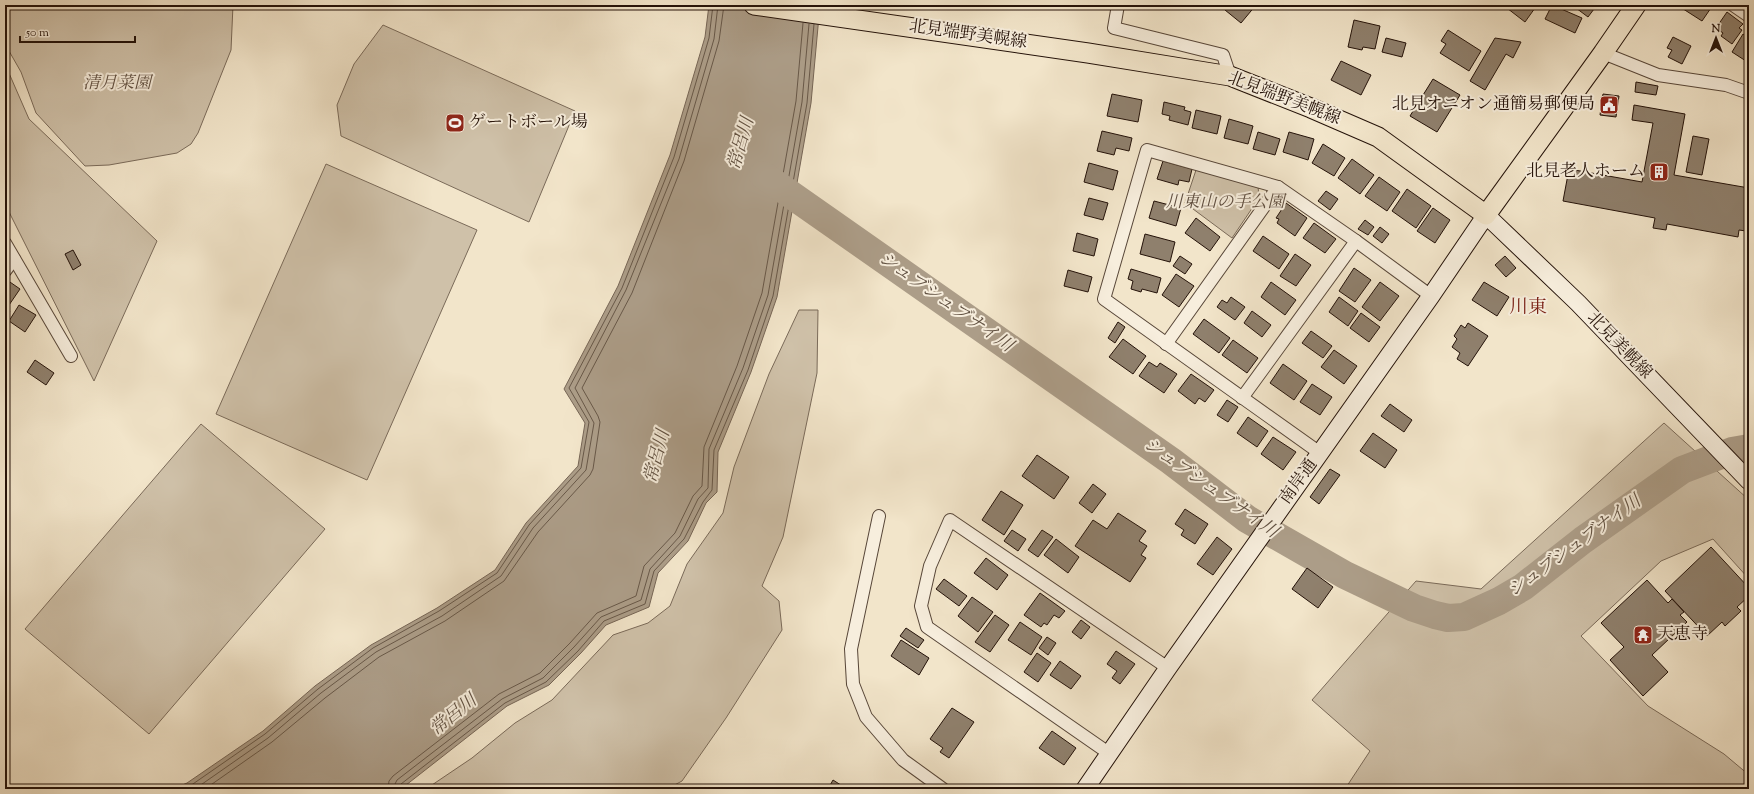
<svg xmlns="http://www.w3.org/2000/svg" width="1754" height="794" font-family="'Sorts Mill Goudy','Noto Serif JP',serif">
<rect width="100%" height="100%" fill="#f2e5ca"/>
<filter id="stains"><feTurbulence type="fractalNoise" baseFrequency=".005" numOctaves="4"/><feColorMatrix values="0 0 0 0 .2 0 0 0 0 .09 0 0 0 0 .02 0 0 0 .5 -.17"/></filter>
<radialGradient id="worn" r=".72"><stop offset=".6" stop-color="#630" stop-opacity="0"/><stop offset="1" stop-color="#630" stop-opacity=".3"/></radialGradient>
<g fill="#cfc1a9" stroke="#7a6a59">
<polygon points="5,5 233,5 231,50 198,133 191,144 177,153 109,165 85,166 36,113 21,72 5,44"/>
<polygon points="383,25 575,111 529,222 341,136 337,105 354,64"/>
<polygon points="5,64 29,119 157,241 94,381 5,204"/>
<polygon points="326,164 477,230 367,480 216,414"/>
<polygon points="1196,170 1258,186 1259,198 1232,238 1185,203"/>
<polygon points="799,310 818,310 817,373 783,537 762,586 779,601 782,630 726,718 682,781 667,789 426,789 472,758 515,723 552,700 613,635 648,623 670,606 687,564 723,513 734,467 769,374"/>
<polygon points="1664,423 1749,500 1749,579 1713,539 1661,561 1581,636 1648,706 1724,754 1749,775 1749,789 1345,789 1370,751 1312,700 1416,581 1481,589"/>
<polygon points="201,424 325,529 149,734 25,629"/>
</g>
<polygon fill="#ac9d88" stroke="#766555" points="709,5 820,5 811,103 777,297 751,372 718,452 717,492 706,503 688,541 658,573 649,607 606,625 581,653 549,685 507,706 401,789 173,789 187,783 263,731 315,686 371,645 437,608 495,570 526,523 578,466 585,423 564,389 618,286 670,155 705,37"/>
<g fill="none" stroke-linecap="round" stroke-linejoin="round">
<g stroke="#685848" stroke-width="1">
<polyline points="183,789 190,786 265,734 318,689 373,648 439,611 497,573 529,525 581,468 589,422 569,388 622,288 674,157 709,38 713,5"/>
<polyline points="195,789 268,738 321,693 376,652 442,616 501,576 533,528 586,470 594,423 575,388 626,290 679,159 714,39 718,5"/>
<polyline points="205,789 272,742 325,698 379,657 445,621 504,581 538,532 590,475 593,469 600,422 598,416 582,388 632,293 684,161 719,41 724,5"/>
<polyline points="388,789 389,781 393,776 499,694 540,673 570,643 597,613 636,596 644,566 675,533 693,496 702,486 704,447 737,366 762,293 796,101 803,23"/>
<polyline points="394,789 395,784 397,780 502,699 543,678 574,647 601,617 641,600 650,569 680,536 698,499 708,488 709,449 743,368 768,295 802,102 809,24"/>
<polyline points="399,789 401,784 505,703 546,682 578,651 604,621 645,604 654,571 684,539 703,502 712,490 714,450 748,370 773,296 807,103 814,24"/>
</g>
<polyline stroke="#ac9d88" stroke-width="28" points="763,175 1171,461 1247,519 1345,575 1414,608 1435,615 1448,618 1464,617 1499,601 1523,587 1583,540 1682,470 1732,451 1749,448"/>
</g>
<g fill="#8f806d" stroke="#241209">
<polygon points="1229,5 1256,5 1241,23 1225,10"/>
<polygon points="1398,5 1415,5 1413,9"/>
<polygon points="1503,5 1530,5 1535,8 1525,22"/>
<polygon points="1552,5 1582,18 1575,33 1545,19"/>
<polygon points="1572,5 1597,5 1588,17"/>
<polygon points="1677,5 1713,5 1702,21"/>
<polygon points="1727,12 1743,24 1739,28 1742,30 1732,44 1721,36 1723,33 1716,28"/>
<polygon points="1354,20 1380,26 1375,49 1363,47 1362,50 1348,47"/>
<polygon points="1448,30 1481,51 1469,71 1440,53 1446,44 1441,41"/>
<polygon points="1743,34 1749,38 1749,63 1732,52"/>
<polygon points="1673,37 1691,46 1682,64 1668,57 1672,50 1667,48"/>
<polygon points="1386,38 1406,43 1402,57 1382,52"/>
<polygon points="1495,38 1521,42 1513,58 1506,54 1485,90 1470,81"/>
<polygon points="1341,61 1371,75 1361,95 1331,80"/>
<polygon points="1433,79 1460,95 1437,132 1410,116"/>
<polygon points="1636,82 1658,86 1656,95 1635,92"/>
<polygon points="1112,94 1142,100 1138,122 1107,116"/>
<polygon points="1603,94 1619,96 1616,117 1600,115"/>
<polygon points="1164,102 1185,107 1184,110 1191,112 1188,125 1169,120 1170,116 1162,114"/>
<polygon points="1634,105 1685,114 1674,175 1749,188 1749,223 1747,223 1746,231 1739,230 1738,237 1667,224 1666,230 1653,228 1655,218 1563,201 1569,169 1642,182 1653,123 1632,120"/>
<polygon points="1196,110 1221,116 1217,134 1192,128"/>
<polygon points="1229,119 1253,126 1248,144 1224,138"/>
<polygon points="1102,131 1132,138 1129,151 1116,148 1114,155 1097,151"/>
<polygon points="1258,132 1280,139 1275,155 1253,149"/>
<polygon points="1289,132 1314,139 1308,160 1283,152"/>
<polygon points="1693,136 1709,139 1702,175 1686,172"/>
<polygon points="1323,144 1345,158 1334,176 1312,163"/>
<polygon points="1352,159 1374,175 1360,194 1338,178"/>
<polygon points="1163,161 1192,169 1189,182 1179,180 1178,185 1157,179"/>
<polygon points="1089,163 1118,171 1113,190 1084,182"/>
<polygon points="1379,177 1400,192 1387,211 1365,196"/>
<polygon points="1407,189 1431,206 1416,228 1392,211"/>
<polygon points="1326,191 1338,199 1330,210 1318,201"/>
<polygon points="1089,198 1108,203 1103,220 1084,215"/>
<polygon points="1154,201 1181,208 1176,226 1149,218"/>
<polygon points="1286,203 1307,218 1295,236 1277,223 1279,219 1276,218"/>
<polygon points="1433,208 1450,220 1435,243 1417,231"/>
<polygon points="1196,218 1220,237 1210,251 1185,233"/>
<polygon points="1365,220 1374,227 1368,235 1358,229"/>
<polygon points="1314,223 1336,239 1325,253 1303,238"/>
<polygon points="1380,227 1389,234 1382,243 1373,236"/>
<polygon points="1077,233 1098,239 1094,256 1073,251"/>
<polygon points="1145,234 1175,242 1170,262 1140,254"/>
<polygon points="1263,236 1289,254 1279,269 1253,251"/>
<polygon points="73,250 81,265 73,270 65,254"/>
<polygon points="1295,254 1311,265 1296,286 1280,276"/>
<polygon points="1180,256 1192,264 1185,274 1173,266"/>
<polygon points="1505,256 1516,268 1506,277 1495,265"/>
<polygon points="1354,268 1371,280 1355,302 1339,291"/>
<polygon points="1131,269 1161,278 1157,293 1142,289 1141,292 1131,289 1133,281 1128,279"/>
<polygon points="1068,270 1092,277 1088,292 1064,286"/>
<polygon points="1176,274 1194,286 1179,307 1162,295"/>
<polygon points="7,280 20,289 7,308 10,311 5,318 5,283"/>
<polygon points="1271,282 1296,300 1285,315 1261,297"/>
<polygon points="1380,282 1399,296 1380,321 1362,307"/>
<polygon points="1484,282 1509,297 1497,316 1472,300"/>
<polygon points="1231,297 1245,307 1235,320 1217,307 1222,300 1227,303"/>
<polygon points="1339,297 1358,311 1348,326 1329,312"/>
<polygon points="19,305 36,315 25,332 9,321"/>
<polygon points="1252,311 1271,325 1262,337 1244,323"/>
<polygon points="1361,313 1380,327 1369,342 1350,328"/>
<polygon points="1204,319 1230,338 1219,353 1193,334"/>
<polygon points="1118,322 1125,327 1115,343 1108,338"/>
<polygon points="1468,323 1488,336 1468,366 1457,359 1460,353 1452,347 1457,339 1454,336 1461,325 1465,328"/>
<polygon points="1311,331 1332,346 1323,358 1302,343"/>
<polygon points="1123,339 1146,356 1133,374 1109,357"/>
<polygon points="1233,340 1258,358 1247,373 1222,355"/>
<polygon points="1334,350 1357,366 1344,384 1321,367"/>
<polygon points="35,360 54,373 46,385 27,372"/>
<polygon points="1149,362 1157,367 1160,363 1177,374 1164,393 1139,376"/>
<polygon points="1283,364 1307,381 1294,400 1270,383"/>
<polygon points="1191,374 1214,390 1205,402 1199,398 1195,404 1178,391"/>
<polygon points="1312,384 1332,397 1320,415 1300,402"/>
<polygon points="1227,400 1238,407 1228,422 1217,415"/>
<polygon points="1390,404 1412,420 1404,432 1381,416"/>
<polygon points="1248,417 1268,431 1257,447 1237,433"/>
<polygon points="1373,433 1397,450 1385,468 1360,451"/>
<polygon points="1273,437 1296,452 1283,470 1261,454"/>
<polygon points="1037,455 1069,477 1054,499 1022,476"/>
<polygon points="1330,469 1340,475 1319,504 1310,497"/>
<polygon points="1093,484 1106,494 1092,513 1079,503"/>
<polygon points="1001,491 1023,505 1004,535 982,520"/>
<polygon points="1185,509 1208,524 1195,544 1181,535 1184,530 1175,524"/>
<polygon points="1118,513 1146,531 1139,541 1147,546 1141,555 1146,558 1130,582 1075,546 1093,520 1107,529"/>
<polygon points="1012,530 1026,539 1018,551 1004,541"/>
<polygon points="1042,530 1053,537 1038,557 1028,550"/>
<polygon points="1217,537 1232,549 1213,575 1197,564"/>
<polygon points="1056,539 1079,557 1068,573 1044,555"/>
<polygon points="1711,547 1749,588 1749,596 1737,607 1741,611 1725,626 1722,622 1707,636 1665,591"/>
<polygon points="986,558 1008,575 997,590 974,573"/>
<polygon points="1307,568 1333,587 1318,608 1292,589"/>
<polygon points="944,579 967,596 959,606 936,589"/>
<polygon points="1647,580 1668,603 1672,599 1684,612 1680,615 1687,622 1652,655 1668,672 1643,696 1610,660 1624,647 1601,623"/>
<polygon points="1040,593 1065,611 1059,618 1054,615 1047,625 1044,623 1041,627 1024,615"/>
<polygon points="972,597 993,612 978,632 958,616"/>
<polygon points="995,615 1009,625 990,652 975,642"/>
<polygon points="1081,620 1090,627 1081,639 1072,632"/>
<polygon points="1020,622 1042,637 1031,655 1008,640"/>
<polygon points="906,628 924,640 918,648 900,636"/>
<polygon points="1047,637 1056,643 1048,655 1039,648"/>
<polygon points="901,640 929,658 919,675 891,656"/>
<polygon points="1116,651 1135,664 1120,684 1112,678 1117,671 1107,664"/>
<polygon points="1037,653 1051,663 1038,682 1024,672"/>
<polygon points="1060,661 1081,676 1071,689 1050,675"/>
<polygon points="952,708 974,722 949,758 940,752 943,748 930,739"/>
<polygon points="1052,731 1076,748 1064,765 1039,748"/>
<polygon points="833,780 847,789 828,789"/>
</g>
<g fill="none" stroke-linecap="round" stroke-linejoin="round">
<g stroke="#584739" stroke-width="14">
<g id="street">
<polyline points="1118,5 1114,28 1223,55 1230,76"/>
<polyline points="1733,5 1749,16"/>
<polyline points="1603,53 1658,75 1726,85 1749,93"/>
<polyline points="5,243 71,356"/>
<polyline points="5,271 14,259"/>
<polyline points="1166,344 1278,187"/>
<polyline points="1242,398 1356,241"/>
<polyline points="1320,453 1104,299 1147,150 1278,187 1356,241 1431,296"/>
<polyline points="879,516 851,649 853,684 866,717 903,760 943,789"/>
<polyline points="1110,754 927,627 921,606 930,566 950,520 1168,668"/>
</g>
</g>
<g stroke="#241209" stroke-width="19">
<polyline id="secondary" points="1085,789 1168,668 1431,296 1486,215 1578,303 1749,481"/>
</g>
<g stroke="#241209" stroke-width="21">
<polyline id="primary" points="754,5 1088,53 1230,76 1311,108 1378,137 1486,215 1603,53 1636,5"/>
</g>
<use href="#street" stroke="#f7eedd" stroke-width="12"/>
<use href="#secondary" stroke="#f7eedd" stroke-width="17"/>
<use href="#primary" stroke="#f2e5ca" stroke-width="19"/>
</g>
<defs>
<g id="civic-square" transform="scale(1)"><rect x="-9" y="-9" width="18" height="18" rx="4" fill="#8f2418" stroke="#f7eedd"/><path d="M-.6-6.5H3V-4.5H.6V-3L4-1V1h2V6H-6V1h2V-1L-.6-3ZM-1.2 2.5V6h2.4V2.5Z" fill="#fff"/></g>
<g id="stadium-square" transform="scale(1)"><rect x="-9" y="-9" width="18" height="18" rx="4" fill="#8f2418" stroke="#f7eedd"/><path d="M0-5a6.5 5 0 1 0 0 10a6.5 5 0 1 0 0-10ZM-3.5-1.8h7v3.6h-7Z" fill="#fff"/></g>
<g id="building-square" transform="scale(1)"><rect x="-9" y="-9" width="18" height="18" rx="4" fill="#8f2418" stroke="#f7eedd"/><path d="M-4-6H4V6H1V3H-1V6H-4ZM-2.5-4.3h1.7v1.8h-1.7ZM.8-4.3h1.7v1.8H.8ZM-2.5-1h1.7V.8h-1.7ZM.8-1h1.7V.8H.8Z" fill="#fff"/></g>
<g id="temple-square" transform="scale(1)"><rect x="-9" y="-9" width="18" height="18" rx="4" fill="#8f2418" stroke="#f7eedd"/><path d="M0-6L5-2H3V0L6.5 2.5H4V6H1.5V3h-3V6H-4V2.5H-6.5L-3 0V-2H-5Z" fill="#fff"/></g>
</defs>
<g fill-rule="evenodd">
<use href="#civic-square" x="1609" y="105"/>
<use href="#stadium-square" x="455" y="123"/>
<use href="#building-square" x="1659" y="172"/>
<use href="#temple-square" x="1643" y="635"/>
</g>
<g text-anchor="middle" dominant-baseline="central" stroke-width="4" stroke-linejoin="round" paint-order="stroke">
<g font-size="17" fill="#241209" stroke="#f7eedd">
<text transform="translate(968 35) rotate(8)">北見端野美幌線</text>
<text transform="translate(1284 99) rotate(21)">北見端野美幌線</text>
<text transform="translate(1619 346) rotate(46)">北見美幌線</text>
<text transform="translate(1299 482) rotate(-54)">南岸通</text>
</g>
<g font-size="17" font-style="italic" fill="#604f41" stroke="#f7eedd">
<text x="117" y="84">清月菜園</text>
<text x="1225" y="203">川東山の手公園</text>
</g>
<g font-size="17" fill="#241209" stroke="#f7eedd" text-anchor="end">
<text x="1595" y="105">北見オニオン通簡易郵便局</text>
<text x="469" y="123" text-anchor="start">ゲートボール場</text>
<text x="1645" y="172">北見老人ホーム</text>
<text x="1657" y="635" text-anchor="start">天恵寺</text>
</g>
<g font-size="18" font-style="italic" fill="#615142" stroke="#f7eedd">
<text transform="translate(742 144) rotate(-74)">常呂川</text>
<text transform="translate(945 303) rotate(35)">シュブシュブナイ川</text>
<text transform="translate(658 457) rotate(-75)">常呂川</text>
<text transform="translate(1210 489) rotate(35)">シュブシュブナイ川</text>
<text transform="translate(1575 547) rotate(-36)">シュブシュブナイ川</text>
<text transform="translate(454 716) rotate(-39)">常呂川</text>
</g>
<g font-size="19" fill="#7a1f14" stroke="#f7eedd">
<text x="1528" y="308">川東</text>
</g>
</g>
<rect width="1754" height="794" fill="none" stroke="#f2e5ca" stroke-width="20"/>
<rect x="6" y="6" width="1742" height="782" fill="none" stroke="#241209" stroke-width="2"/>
<rect x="10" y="10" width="1734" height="774" fill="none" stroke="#241209"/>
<g transform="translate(1716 38)" stroke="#f7eedd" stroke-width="3" paint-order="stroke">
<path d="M0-3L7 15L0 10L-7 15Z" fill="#241209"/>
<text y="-6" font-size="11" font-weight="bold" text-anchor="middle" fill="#241209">N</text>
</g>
<path d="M20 36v6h115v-6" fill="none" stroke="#241209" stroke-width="2"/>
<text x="26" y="36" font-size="12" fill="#241209" stroke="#f7eedd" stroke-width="3" paint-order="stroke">50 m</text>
<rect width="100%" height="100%" filter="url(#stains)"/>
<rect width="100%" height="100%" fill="url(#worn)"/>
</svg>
